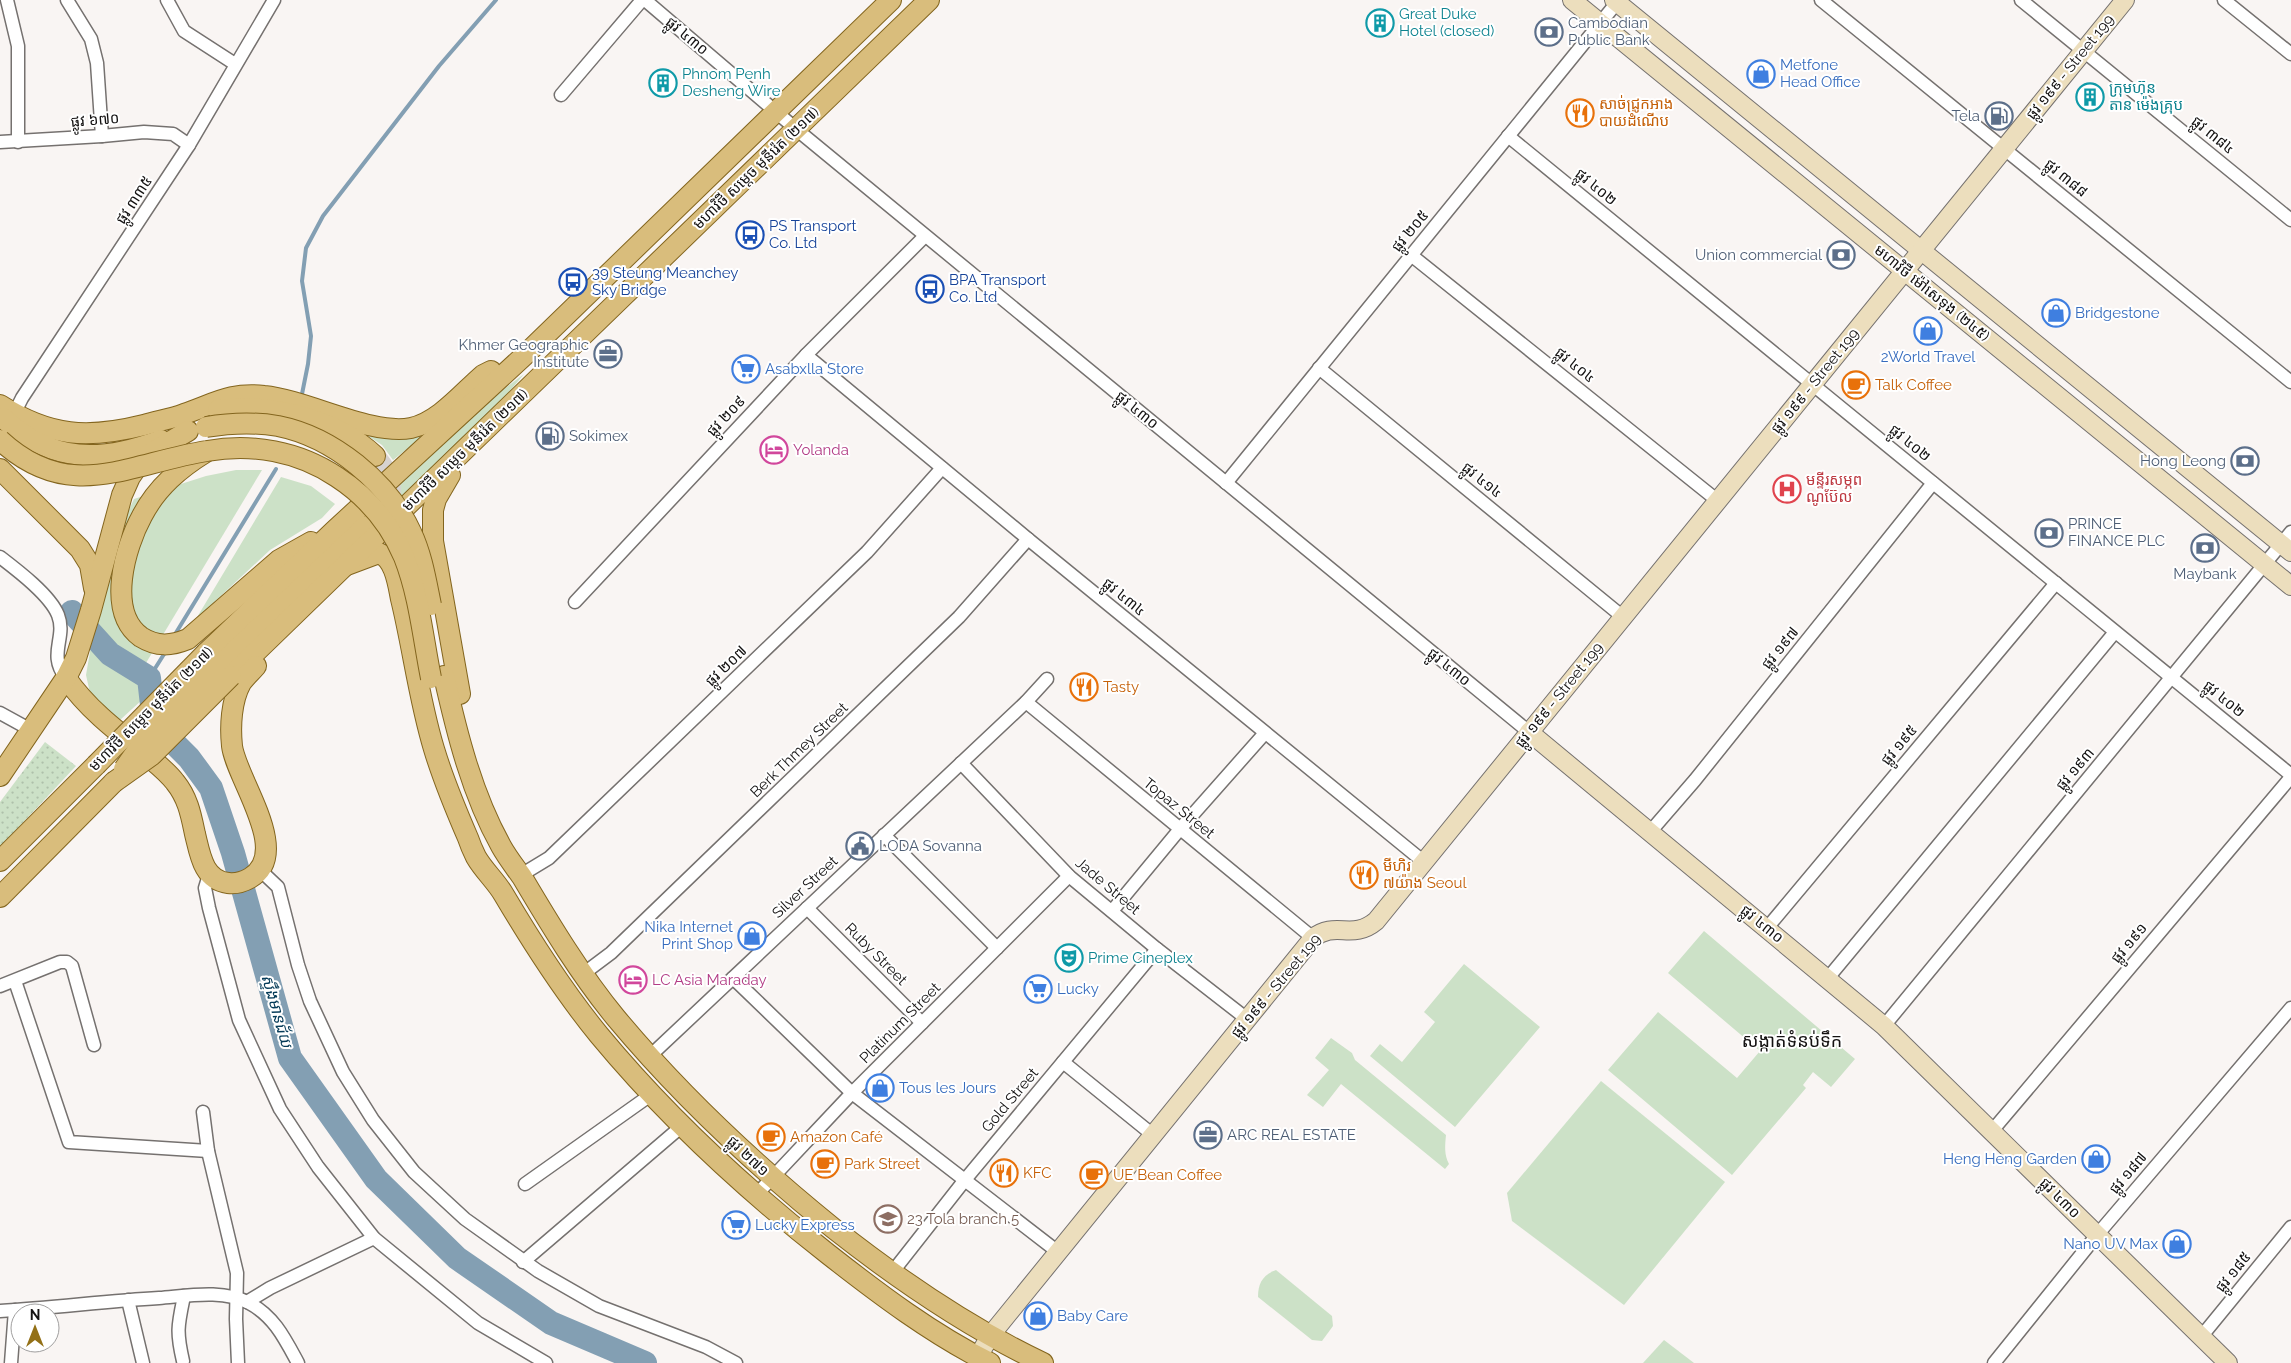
<svg xmlns="http://www.w3.org/2000/svg" width="2291" height="1363" font-family="Raleway,'Noto Sans Khmer',sans-serif">
<defs>
<pattern id="park-dots" width="8" height="8" patternUnits="userSpaceOnUse" patternTransform="scale(1.25)"><rect width="8" height="8" fill="#cce1c7"/><path d="M2 2h.1M6 6h.1" fill="none" stroke="#aec0aa" stroke-width="1.8" stroke-linecap="round"/></pattern>
</defs>
<rect width="100%" height="100%" fill="#f9f5f3"/>
<g fill="#cce1c7">
<polygon points="524,374 485,421 400,505 398,480 476,410"/>
<polygon points="436,426 393,460 382,445 365,434"/>
<polygon points="236,470 262,470 143,668 110,645 95,630 127,514 134,499 206,476"/>
<polygon points="281,477 311,486 335,504 322,518 270,550 196,619"/>
<polygon points="91,646 104,661 141,684 143,699 120,720 90,693 86,675"/>
<polygon points="1704,931 1855,1059 1831,1087 1813,1072 1803,1085 1806,1088 1732,1175 1608,1070 1658,1012 1737,1078 1760,1051 1668,973"/>
<polygon points="1464,964 1540,1027 1455,1127 1370,1056 1380,1044 1402,1062 1435,1022 1424,1012"/>
<path d="M1331,1038L1352,1053L1355,1060L1446,1135C1445,1145 1444,1155 1449,1164L1445,1169L1341,1084L1323,1107L1307,1095L1329,1070L1315,1058Z"/>
<polygon points="1601,1081 1725,1182 1624,1305 1512,1221 1507,1193"/>
<path d="M1276,1270L1332,1316L1333,1326L1322,1341L1312,1340L1258,1297C1258,1283 1263,1275 1276,1270Z"/>
<polygon points="1664,1340 1694,1363 1643,1363"/>
</g>
<polygon fill="url(#park-dots)" points="45,742 76,766 0,847 0,802"/>
<g fill="none" stroke-linecap="round" stroke-linejoin="round">
<g stroke="#839fb3" stroke-width="4">
<polyline points="302,394 308,364 311,336 302,281 306,248 323,216 439,66 496,0"/>
<polyline points="174,636 276,469"/>
<polyline points="149,678 166,651"/>
</g>
<polyline stroke="#839fb3" stroke-width="24" points="72,612 110,654 149,678 154,723 189,758 211,788 233,853 290,1058 376,1179 457,1258 551,1323 645,1363"/>
<path stroke="#d7d3d1" stroke-width="20" stroke-dasharray="20 10" stroke-linecap="butt" d="M375,456C385,467 392,479 391,495"/>
<g stroke="#75716f" stroke-width="15">
<g id="street">
<polyline points="7,0 18,46 18,142"/>
<polyline points="67,0 91,39 97,63 102,136"/>
<polyline points="167,0 184,31 235,64"/>
<polyline points="645,0 796,129 1529,732"/>
<polyline points="1821,0 2291,382"/>
<polyline points="2021,0 2291,220"/>
<polyline points="2224,0 2291,54"/>
<polyline points="561,95 642,0"/>
<polyline points="1508,136 2291,775"/>
<polyline points="0,142 102,136 144,132 173,134 189,145"/>
<polyline points="1411,255 1718,501"/>
<polyline points="806,355 1028,539 1424,862"/>
<polyline points="1319,368 1623,617"/>
<polyline points="14,414 22,398 189,145 274,0"/>
<polyline points="1226,483 1619,0"/>
<path d="M0,557C17,570 50,595 58,615C67,638 47,654 66,678"/>
<polyline points="575,602 806,355 925,236"/>
<polyline points="1026,702 1313,938"/>
<polyline points="0,713 31,730"/>
<polyline points="961,763 1069,876 1157,949 1247,1019"/>
<polyline points="1650,832 1695,780 1933,483"/>
<polyline points="884,835 997,948"/>
<polyline points="260,870 278,887 298,965 310,1001 343,1072 373,1120 414,1172 465,1219 538,1271 599,1306 706,1347 736,1363"/>
<polyline points="209,875 205,888 209,908 239,1020 280,1109 318,1167 374,1238 478,1323 546,1363"/>
<polyline points="521,875 549,858 867,552 942,468"/>
<polyline points="807,908 922,1023"/>
<polyline points="1112,911 1180,829 1265,733"/>
<polyline points="1767,928 2056,583"/>
<polyline points="583,974 611,953 959,617 1028,539"/>
<polyline points="733,978 852,1093 1058,1252"/>
<polyline points="1828,978 2115,632"/>
<polyline points="15,981 69,1142 208,1151"/>
<polyline points="0,986 60,962 67,962 72,966 94,1045"/>
<polyline points="1884,1026 2291,532"/>
<polyline points="650,1056 1026,702 1047,679"/>
<polyline points="1063,1062 1153,1135"/>
<polyline points="203,1112 208,1151 237,1273 236,1319 238,1363"/>
<polyline points="1992,1131 2291,777"/>
<polyline points="525,1184 652,1094"/>
<polyline points="756,1195 852,1093 1069,876"/>
<polyline points="523,1262 682,1126"/>
<polyline points="891,1274 964,1181 1157,949"/>
<polyline points="128,1300 143,1363"/>
<polyline points="247,1302 270,1288 374,1238"/>
<path d="M0,1311C53,1308 106,1301 159,1298C187,1296 223,1289 249,1303C274,1316 285,1339 298,1363"/>
<polyline points="2201,1337 2291,1227"/>
<path d="M183,1361C176,1331 178,1325 184,1296"/>
<polyline points="11,1363 15,1310"/>
<polyline points="1994,1363 2097,1235 2291,1008"/>
</g>
</g>
<g stroke="#75716f" stroke-width="20">
<g id="secondary">
<polyline points="1572,0 2291,586"/>
<polyline points="1614,0 2291,552"/>
<polyline points="1529,732 1884,1026 2228,1363"/>
<path d="M978,1357L990,1336L1313,938C1336,920 1352,941 1376,921L2125,0"/>
</g>
</g>
<g stroke="#83651e" stroke-width="22">
<g id="primary">
<path d="M0,405C50,437 88,439 144,425C157,421 171,419 184,414C214,404 230,392 264,396C307,400 372,436 411,428C439,422 462,393 483,375L491,371"/>
<path d="M218,410C270,403 336,419 375,456"/>
<path d="M3,418C52,464 102,462 161,440"/>
<path d="M206,452C180,468 157,487 142,516C125,547 106,612 141,637C157,647 171,646 188,639L279,560L311,542"/>
<polyline points="0,469 80,549 90,565 94,588"/>
<polyline points="450,475 436,499 433,510 433,541 460,694"/>
<path d="M347,565L379,553C395,559 398,584 401,599C413,648 419,700 434,749C443,779 455,808 468,838C470,844 473,851 476,857C484,871 496,881 504,895C533,944 563,991 599,1035C667,1117 745,1189 828,1254C879,1294 932,1334 990,1363"/>
<polyline points="206,653 335,530 526,354 891,0"/>
<polyline points="220,665 366,526"/>
<polyline points="231,676 929,0"/>
<path d="M444,676C457,734 472,794 501,846C507,857 515,867 522,877C551,926 580,974 616,1018C681,1096 755,1165 833,1228C899,1280 967,1327 1043,1363"/>
<path d="M66,678C87,708 114,729 142,751C153,761 166,770 175,782C188,798 191,815 195,834C200,854 203,880 228,883C236,884 243,882 250,878C293,853 236,779 232,746C230,727 231,701 241,683C245,677 251,672 256,666"/>
<polyline points="0,776 66,678 76,658 91,610 122,495 130,477 139,464 151,453 188,431"/>
<polyline points="0,861 96,765"/>
<polyline points="0,897 114,782"/>
</g>
</g>
<use href="#street" stroke="#fff" stroke-width="12"/>
<use href="#secondary" stroke="#ecdebd" stroke-width="18"/>
<use href="#primary" stroke="#d9bd7c" stroke-width="20"/>
<g stroke="#83651e" stroke-width="22" stroke-linecap="butt">
<g id="primary-bridge">
<path d="M206,427C230,423 254,422 278,426C333,437 388,482 411,532C422,555 426,581 431,605"/>
<path d="M0,440C70,505 129,463 207,451C252,443 298,451 337,477C366,496 390,524 404,557C419,595 423,638 431,678"/>
<polyline points="96,765 206,653"/>
<polyline points="124,769 141,745 220,665"/>
<polyline points="114,782 152,755 231,676"/>
</g>
</g>
<use href="#primary-bridge" stroke="#d9bd7c" stroke-width="20"/>
</g>
<defs>
<g id="building-ring" transform="scale(1.4375)"><circle r="9.5" fill="#fff" stroke="#0f9aa8" stroke-width="1.5"/><path d="M-4-6H4V6H1V3H-1V6H-4ZM-2.5-4.3h1.7v1.8h-1.7ZM.8-4.3h1.7v1.8H.8ZM-2.5-1h1.7V.8h-1.7ZM.8-1h1.7V.8H.8Z" fill="#0f9aa8"/></g>
<g id="bank-ring" transform="scale(1.4375)"><circle r="9.5" fill="#fff" stroke="#5c6f8a" stroke-width="1.5"/><path d="M-6-4H6V4H-6ZM0-2.3a2.3 2.3 0 1 0 0 4.6a2.3 2.3 0 1 0 0-4.6Z" fill="#5c6f8a"/></g>
<g id="shop-ring" transform="scale(1.4375)"><circle r="9.5" fill="#fff" stroke="#3f7fe0" stroke-width="1.5"/><path d="M-5-2.5h2.3a2.7 3.5 0 0 1 5.4 0H5L5.5 6h-11ZM-1.5-2.5h3a1.5 2.3 0 0 0-3 0Z" fill="#3f7fe0"/></g>
<g id="restaurant-ring" transform="scale(1.4375)"><circle r="9.5" fill="#fff" stroke="#e8710a" stroke-width="1.5"/><path d="M-5-6h1v4h1v-4h1v4h1v-4h1v5L-1.5 .5V6h-2V.5L-5-1ZM5-6V6H3V1.5H1.5Q1.5-4 5-6Z" fill="#e8710a"/></g>
<g id="fuel-ring" transform="scale(1.4375)"><circle r="9.5" fill="#fff" stroke="#5c6f8a" stroke-width="1.5"/><path d="M-5.5-6h7V0h2V4h1.3V-2.5L3-4.5l.8-.8L6-3V5H2.5V1h-1V6h-7ZM-4.2-4.7v3.2H.2V-4.7Z" fill="#5c6f8a"/></g>
<g id="bus-ring" transform="scale(1.4375)"><circle r="9.5" fill="#fff" stroke="#1a4fb4" stroke-width="1.5"/><path d="M-5-6H5V4H4V6H2V4H-2V6H-4V4H-5ZM-3.5-4V0h7V-4ZM-3.5 1.2v1.5H-2V1.2ZM2 1.2v1.5H3.5V1.2Z" fill="#1a4fb4"/></g>
<g id="office-ring" transform="scale(1.4375)"><circle r="9.5" fill="#fff" stroke="#5c6f8a" stroke-width="1.5"/><path d="M-6-3h4V-5.5h4V-3h4V5H-6ZM-1-4.5V-3h2v-1.5ZM-6 0V1H6V0Z" fill="#5c6f8a"/></g>
<g id="supermarket-ring" transform="scale(1.4375)"><circle r="9.5" fill="#fff" stroke="#3f7fe0" stroke-width="1.5"/><path d="M-6-5.5h2.5l.6 2H6L4.5 2H-2.5L-4.4-4H-6ZM-1.5 3.2a1.3 1.3 0 1 0 .1 0ZM3 3.2a1.3 1.3 0 1 0 .1 0Z" fill="#3f7fe0"/></g>
<g id="cafe-ring" transform="scale(1.4375)"><circle r="9.5" fill="#fff" stroke="#e8710a" stroke-width="1.5"/><path d="M-5.5-4.5H6V0H3Q3 3.5 0 3.5H-2.5Q-5.5 3.5-5.5 0ZM3-3.2v2h1.7v-2ZM-6 4.5H4V6H-6Z" fill="#e8710a"/></g>
<g id="hotel-ring" transform="scale(1.4375)"><circle r="9.5" fill="#fff" stroke="#d1479c" stroke-width="1.5"/><path d="M-6-4.5h1.5V1H6V5H4.5V3h-9V5H-6ZM-4 0a1.8 1.8 0 1 1 3.6 0ZM.5 0V-2.5h3Q6-2.5 6 0Z" fill="#d1479c"/></g>
<g id="hospital-ring" transform="scale(1.4375)"><circle r="9.5" fill="#fff" stroke="#e0444e" stroke-width="1.5"/><path d="M-5-5h3v3.5h4V-5h3V5h-3V1.5h-4V5h-3Z" fill="#e0444e"/></g>
<g id="civic-ring" transform="scale(1.4375)"><circle r="9.5" fill="#fff" stroke="#5c6f8a" stroke-width="1.5"/><path d="M-.6-6.5H3V-4.5H.6V-3L4-1V1h2V6H-6V1h2V-1L-.6-3ZM-1.2 2.5V6h2.4V2.5Z" fill="#5c6f8a"/></g>
<g id="theatre-ring" transform="scale(1.4375)"><circle r="9.5" fill="#fff" stroke="#0f9aa8" stroke-width="1.5"/><path d="M-5-5.5Q0-4 5-5.5V0Q5 5 0 6Q-5 5-5 0ZM-3.3-2.5H-1v1.5H-3.3ZM1-2.5H3.3v1.5H1ZM-2.8 1Q0 5.5 2.8 1Z" fill="#0f9aa8"/></g>
<g id="school-ring" transform="scale(1.4375)"><circle r="9.5" fill="#fff" stroke="#8d6e63" stroke-width="1.5"/><path d="M0-5L7-2L0 1L-7-2ZM-4 1L0 2.5L4 1V4Q0 6-4 4Z" fill="#8d6e63"/></g>
</defs>
<g fill-rule="evenodd">
<use href="#building-ring" x="1380" y="23"/>
<use href="#bank-ring" x="1549" y="32"/>
<use href="#shop-ring" x="1761" y="74"/>
<use href="#building-ring" x="663" y="83"/>
<use href="#building-ring" x="2090" y="97"/>
<use href="#restaurant-ring" x="1580" y="113"/>
<use href="#fuel-ring" x="1999" y="116"/>
<use href="#bus-ring" x="750" y="235"/>
<use href="#bank-ring" x="1841" y="255"/>
<use href="#bus-ring" x="573" y="282"/>
<use href="#bus-ring" x="930" y="289"/>
<use href="#shop-ring" x="2056" y="313"/>
<use href="#shop-ring" x="1928" y="331"/>
<use href="#office-ring" x="608" y="354"/>
<use href="#supermarket-ring" x="746" y="369"/>
<use href="#cafe-ring" x="1856" y="385"/>
<use href="#fuel-ring" x="550" y="436"/>
<use href="#hotel-ring" x="774" y="450"/>
<use href="#bank-ring" x="2245" y="461"/>
<use href="#hospital-ring" x="1787" y="489"/>
<use href="#bank-ring" x="2049" y="533"/>
<use href="#bank-ring" x="2205" y="548"/>
<use href="#restaurant-ring" x="1084" y="687"/>
<use href="#civic-ring" x="860" y="846"/>
<use href="#restaurant-ring" x="1364" y="875"/>
<use href="#shop-ring" x="752" y="936"/>
<use href="#theatre-ring" x="1069" y="958"/>
<use href="#hotel-ring" x="633" y="980"/>
<use href="#supermarket-ring" x="1038" y="989"/>
<use href="#shop-ring" x="880" y="1088"/>
<use href="#office-ring" x="1208" y="1135"/>
<use href="#cafe-ring" x="771" y="1137"/>
<use href="#shop-ring" x="2096" y="1159"/>
<use href="#cafe-ring" x="825" y="1164"/>
<use href="#restaurant-ring" x="1004" y="1173"/>
<use href="#cafe-ring" x="1094" y="1175"/>
<use href="#school-ring" x="888" y="1219"/>
<use href="#supermarket-ring" x="736" y="1225"/>
<use href="#shop-ring" x="2177" y="1244"/>
<use href="#shop-ring" x="1038" y="1316"/>
</g>
<g text-anchor="middle" dominant-baseline="central" stroke-width="4" stroke-linejoin="round" paint-order="stroke">
<g font-size="15" fill="#0d838f" stroke="#fff" text-anchor="start">
<text x="1399" y="14">Great Duke<tspan x="1399" dy="17">Hotel (closed)</tspan></text>
<text x="682" y="74">Phnom Penh<tspan x="682" dy="17">Desheng Wire</tspan></text>
<text x="2109" y="88">ក្រុមហ៊ុន<tspan x="2109" dy="17">តាន ម៉េងគ្រុប</tspan></text>
<text x="1088" y="958">Prime Cineplex</text>
</g>
<g font-size="15" fill="#4e5e75" stroke="#fff" text-anchor="start">
<text x="1568" y="23">Cambodian<tspan x="1568" dy="17">Public Bank</tspan></text>
<text x="1980" y="116" text-anchor="end">Tela</text>
<text x="1822" y="255" text-anchor="end">Union commercial</text>
<text x="589" y="345" text-anchor="end">Khmer Geographic<tspan x="589" dy="17">Institute</tspan></text>
<text x="569" y="436">Sokimex</text>
<text x="2226" y="461" text-anchor="end">Hong Leong</text>
<text x="2068" y="524">PRINCE<tspan x="2068" dy="17">FINANCE PLC</tspan></text>
<text x="2205" y="574" text-anchor="middle">Maybank</text>
<text x="879" y="846">LODA Sovanna</text>
<text x="1227" y="1135">ARC REAL ESTATE</text>
</g>
<g font-size="15" fill="#141212" stroke="#fff">
<text transform="translate(687 36) rotate(40)">ផ្លូវ ៤៣០</text>
<text transform="translate(2070 67) rotate(-51)">ផ្លូវ ១៩៩ - Street 199</text>
<text transform="translate(95 120) rotate(-5)">ផ្លូវ ៦៧០</text>
<text transform="translate(2213 135) rotate(39)">ផ្លូវ ៣៨៤</text>
<text transform="translate(756 168) rotate(-44)">មហាវិថី សម្តេច មុនីរ៉េត (២១៧)</text>
<text transform="translate(2066 178) rotate(39)">ផ្លូវ ៣៨៨</text>
<text transform="translate(1596 187) rotate(39)">ផ្លូវ ៤០២</text>
<text transform="translate(134 200) rotate(-57)">ផ្លូវ ៣៣៥</text>
<text transform="translate(1410 231) rotate(-51)">ផ្លូវ ២០៥</text>
<text transform="translate(1932 293) rotate(39)">មហាវិថី ម៉ៅសេទុង (២៤៥)</text>
<text transform="translate(1575 365) rotate(39)">ផ្លូវ ៤០៤</text>
<text transform="translate(1815 381) rotate(-51)">ផ្លូវ ១៩៩ - Street 199</text>
<text transform="translate(1137 410) rotate(39)">ផ្លូវ ៤៣០</text>
<text transform="translate(726 416) rotate(-47)">ផ្លូវ ២០៩</text>
<text transform="translate(1910 443) rotate(39)">ផ្លូវ ៤០២</text>
<text transform="translate(465 450) rotate(-44)">មហាវិថី សម្តេច មុនីរ៉េត (២១៧)</text>
<text transform="translate(1482 480) rotate(39)">ផ្លូវ ៤១៤</text>
<text transform="translate(1124 597) rotate(39)">ផ្លូវ ៤៣៤</text>
<text transform="translate(1780 648) rotate(-51)">ផ្លូវ ១៩៧</text>
<text transform="translate(726 666) rotate(-44)">ផ្លូវ ២០៧</text>
<text transform="translate(1449 667) rotate(39)">ផ្លូវ ៤៣០</text>
<text transform="translate(1559 695) rotate(-51)">ផ្លូវ ១៩៩ - Street 199</text>
<text transform="translate(2224 699) rotate(39)">ផ្លូវ ៤០២</text>
<text transform="translate(151 709) rotate(-45)">មហាវិថី សម្តេច មុនីរ៉េត (២១៧)</text>
<text transform="translate(1899 745) rotate(-50)">ផ្លូវ ១៩៥</text>
<text transform="translate(799 750) rotate(-44)">Berk Thmey Street</text>
<text transform="translate(2075 769) rotate(-50)">ផ្លូវ ១៩៣</text>
<text transform="translate(1179 808) rotate(39)">Topaz Street</text>
<text transform="translate(1108 886) rotate(40)">Jade Street</text>
<text transform="translate(805 887) rotate(-43)">Silver Street</text>
<text transform="translate(1762 924) rotate(39)">ផ្លូវ ៤៣០</text>
<text transform="translate(2129 943) rotate(-50)">ផ្លូវ ១៩១</text>
<text transform="translate(876 954) rotate(45)">Ruby Street</text>
<text transform="translate(1276 986) rotate(-50)">ផ្លូវ ១៩៩ - Street 199</text>
<text transform="translate(900 1023) rotate(-45)">Platinum Street</text>
<text transform="translate(1010 1100) rotate(-50)">Gold Street</text>
<text transform="translate(748 1156) rotate(43)">ផ្លូវ ២៧១</text>
<text transform="translate(2128 1173) rotate(-50)">ផ្លូវ ១៨៧</text>
<text transform="translate(2060 1198) rotate(45)">ផ្លូវ ៤៣០</text>
<text transform="translate(2233 1272) rotate(-51)">ផ្លូវ ១៨៥</text>
</g>
<g font-size="15" fill="#366cbe" stroke="#fff" text-anchor="start">
<text x="1780" y="65">Metfone<tspan x="1780" dy="17">Head Office</tspan></text>
<text x="2075" y="313">Bridgestone</text>
<text x="1928" y="357" text-anchor="middle">2World Travel</text>
<text x="765" y="369">Asabxlla Store</text>
<text x="733" y="927" text-anchor="end">Nika Internet<tspan x="733" dy="17">Print Shop</tspan></text>
<text x="1057" y="989">Lucky</text>
<text x="899" y="1088">Tous les Jours</text>
<text x="2077" y="1159" text-anchor="end">Heng Heng Garden</text>
<text x="755" y="1225">Lucky Express</text>
<text x="2158" y="1244" text-anchor="end">Nano UV Max</text>
<text x="1057" y="1316">Baby Care</text>
</g>
<g font-size="15" fill="#c56008" stroke="#fff" text-anchor="start">
<text x="1599" y="104">សាច់ជ្រូកអាង<tspan x="1599" dy="17">បាយដំណើប</tspan></text>
<text x="1875" y="385">Talk Coffee</text>
<text x="1103" y="687">Tasty</text>
<text x="1383" y="866">មីហិរ<tspan x="1383" dy="17">៧យ៉ាង Seoul</tspan></text>
<text x="790" y="1137">Amazon Café</text>
<text x="844" y="1164">Park Street</text>
<text x="1023" y="1173">KFC</text>
<text x="1113" y="1175">UE Bean Coffee</text>
</g>
<g font-size="15" fill="#164399" stroke="#fff" text-anchor="start">
<text x="769" y="226">PS Transport<tspan x="769" dy="17">Co. Ltd</tspan></text>
<text x="592" y="273">39 Steung Meanchey<tspan x="592" dy="17">Sky Bridge</tspan></text>
<text x="949" y="280">BPA Transport<tspan x="949" dy="17">Co. Ltd</tspan></text>
</g>
<g font-size="15" fill="#b23c85" stroke="#fff" text-anchor="start">
<text x="793" y="450">Yolanda</text>
<text x="652" y="980">LC Asia Maraday</text>
</g>
<g font-size="15" fill="#be3a42" stroke="#fff" text-anchor="start">
<text x="1806" y="480">មន្ទីរសម្ភព<tspan x="1806" dy="17">ណូប៊ែល</tspan></text>
</g>
<g font-size="15" fill="#785e54" stroke="#fff" text-anchor="start">
<text x="907" y="1219">23 Tola branch 5</text>
</g>
<g font-size="16" font-style="italic" fill="#053b58" stroke="#fff">
<text transform="translate(277 1011) rotate(74)">ស្ទឹងមានជ័យ</text>
</g>
<g font-size="18" fill="#141212" stroke="#fff">
<text x="1792" y="1040">សង្កាត់ទំនប់ទឹក</text>
</g>
</g>
<g transform="translate(35 1328)"><circle r="24" fill="#ffffff" stroke="#a1a0a0"/>
<path d="M0-4L9 19L0 12L-9 19Z" fill="#937017"/>
<text y="-8" font-size="14" font-weight="bold" text-anchor="middle" fill="#141212">N</text>
</g>
</svg>
